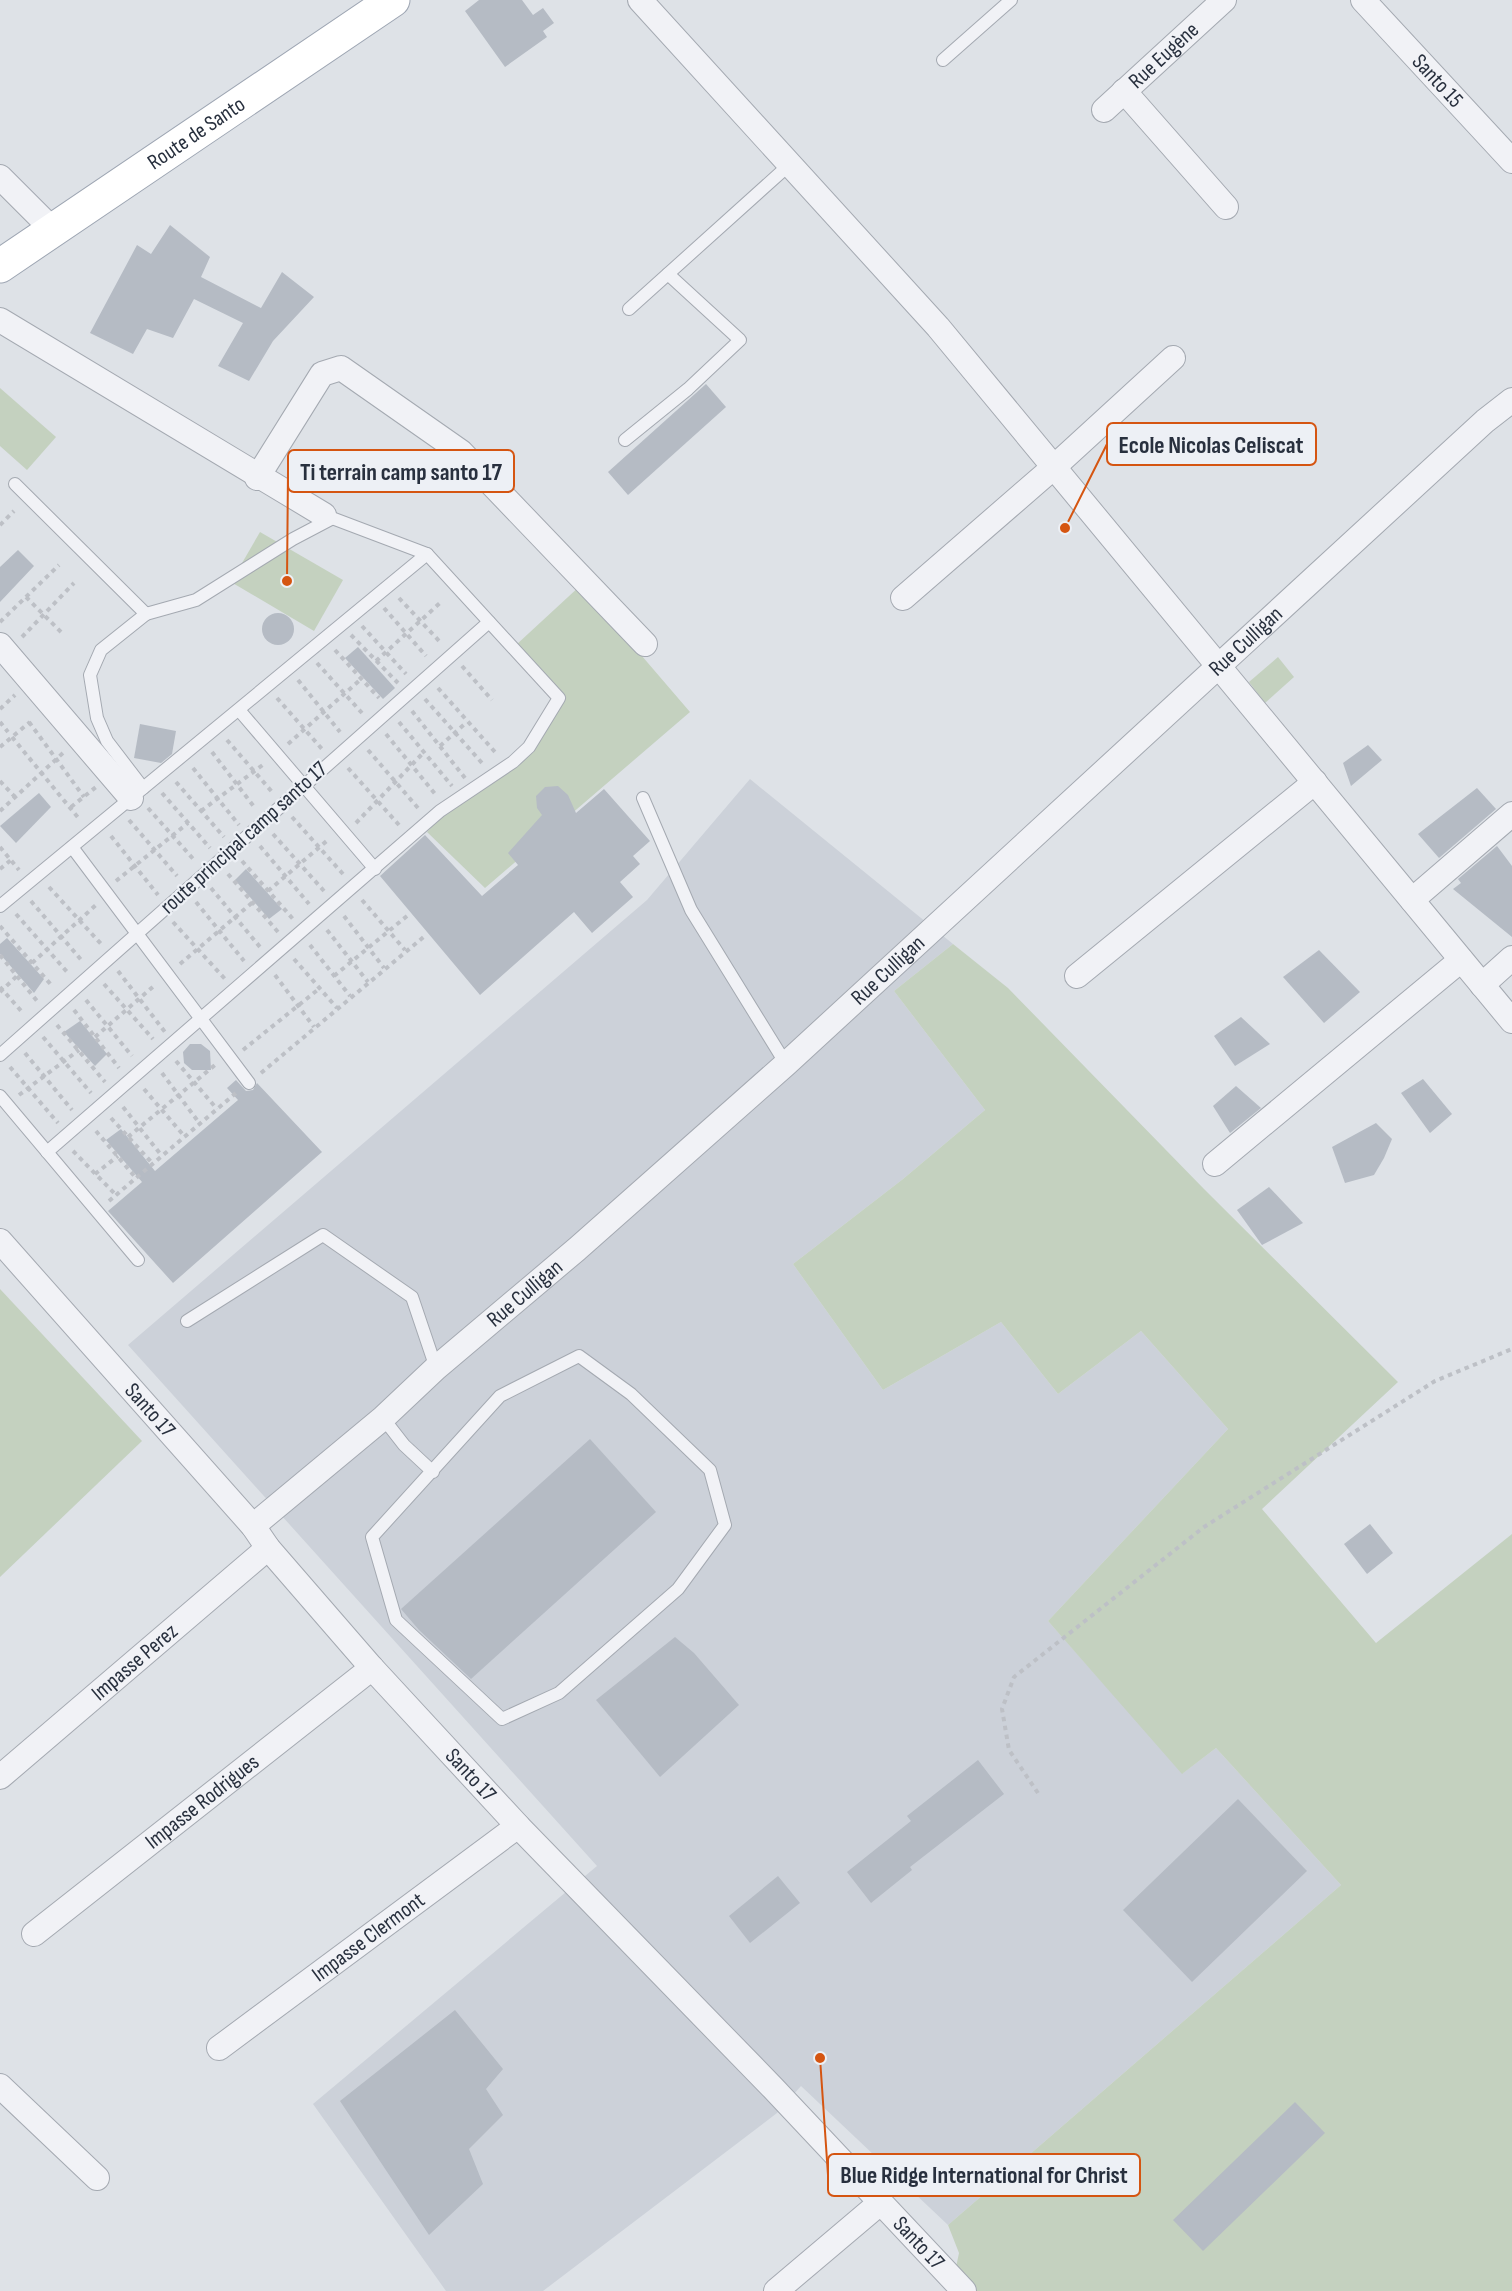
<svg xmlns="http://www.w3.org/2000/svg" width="1512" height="2291" font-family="'Sofia Sans Condensed',sans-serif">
<rect width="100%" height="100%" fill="#dee2e7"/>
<polygon fill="#ccd1d9" points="750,779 953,944 894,991 985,1110 903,1179 793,1264 883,1390 1001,1322 1058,1394 1141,1331 1228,1429 1048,1621 1183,1773 1216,1748 1341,1885 948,2225 801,2086 777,2113 543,2291 446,2291 313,2104 597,1866 128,1345 647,900"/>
<g fill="#c4d1bf">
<polygon points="0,388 56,437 27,470 0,446"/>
<polygon points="260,532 343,580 314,631 231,582"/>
<polygon points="581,585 690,712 485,888 427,832 440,817 472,797 531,749 564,697 516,645"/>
<polygon points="1278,657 1294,677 1265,703 1249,682"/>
<polygon points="953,944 1008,988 1204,1189 1398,1382 1262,1509 1376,1643 1512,1534 1512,2291 951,2291 959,2253 948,2225 1341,1885 1216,1748 1182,1774 1048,1621 1228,1429 1141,1331 1058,1394 1001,1322 883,1390 793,1264 903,1179 985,1110 894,991"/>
<polygon points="0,1289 142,1441 0,1577"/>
</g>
<g fill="#b5bbc4">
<polygon points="479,0 522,0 533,15 543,8 554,23 543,31 547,37 505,67 465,11"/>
<polygon points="170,225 210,257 201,277 261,308 282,272 314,297 273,341 249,381 218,366 243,323 194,299 173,338 147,329 133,354 90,333 137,245 151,254"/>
<polygon points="706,384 726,407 628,495 608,472"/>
<polygon points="18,550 34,566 0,602 0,567"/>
<circle cx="278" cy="629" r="16"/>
<polygon points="358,647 395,688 383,699 345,658"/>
<polygon points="140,724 176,731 172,754 161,763 134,758"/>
<polygon points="1368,745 1382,760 1351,786 1343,763"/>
<polygon points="558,786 568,795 576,813 604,789 650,841 633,856 640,864 620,882 633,897 592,933 574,912 480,995 380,876 425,835 482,896 518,865 508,853 542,815 537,808 536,796 545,787"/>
<polygon points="1477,788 1496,809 1439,858 1418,834"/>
<polygon points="39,793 51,807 16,843 0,826"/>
<polygon points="1497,846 1512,866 1512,937 1453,889 1461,883 1458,879"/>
<polygon points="246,869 282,909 269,919 235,880"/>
<polygon points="7,938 44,979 34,993 0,954 0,944"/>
<polygon points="1319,950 1360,992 1324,1023 1283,977"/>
<polygon points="1241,1017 1270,1044 1235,1066 1214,1036"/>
<polygon points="80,1021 107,1054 95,1066 64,1032"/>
<polygon points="190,1044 201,1044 210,1051 211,1070 192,1070 184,1063 183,1052"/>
<polygon points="1423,1079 1452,1114 1430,1133 1401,1093"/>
<polygon points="236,1080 246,1091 253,1090 257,1083 322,1152 173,1283 108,1211 142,1182 106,1140 121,1129 155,1171 238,1100 227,1088"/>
<polygon points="1236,1086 1261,1108 1230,1133 1213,1106"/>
<polygon points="1376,1123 1392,1139 1384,1158 1374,1175 1345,1183 1332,1147"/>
<polygon points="1269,1187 1303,1223 1262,1245 1237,1210"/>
<polygon points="590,1439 656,1512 471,1679 419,1630 401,1609"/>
<polygon points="1370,1524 1393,1553 1367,1574 1344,1544"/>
<polygon points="675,1637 694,1653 739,1705 660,1777 596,1700"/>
<polygon points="978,1760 1004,1794 910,1867 912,1870 871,1903 847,1872 911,1821 907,1816"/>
<polygon points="1238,1799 1307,1871 1192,1982 1123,1910"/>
<polygon points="778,1876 800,1903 750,1943 729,1916"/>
<polygon points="455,2010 503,2069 486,2089 503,2115 469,2149 483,2184 429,2235 340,2101"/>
<polygon points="1295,2102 1325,2133 1203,2251 1173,2220"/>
</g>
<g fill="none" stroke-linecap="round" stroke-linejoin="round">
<g stroke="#a4a9b1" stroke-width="14">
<g id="lane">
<polyline points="943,60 1011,0"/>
<polyline points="629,309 789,165"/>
<polyline points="625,440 688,389 740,340 668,274"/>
<polyline points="15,484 146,614 196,600 293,539 331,519"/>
<polyline points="239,710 375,869"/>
<polyline points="143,788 107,741 97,718 90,675 101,650 146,614"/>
<polyline points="643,798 691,910 786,1064"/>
<polyline points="72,847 249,1083"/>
<polyline points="0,906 427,554"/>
<polyline points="0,1055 489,622"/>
<polyline points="0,1096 138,1260"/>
<polyline points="47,1152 440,811 513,762 529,747 559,698 427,554 324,515"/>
<polyline points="187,1321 323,1235 412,1297 436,1368"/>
<polygon points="579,1356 631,1394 710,1470 725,1525 678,1589 559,1693 502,1719 396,1620 372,1537 500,1396"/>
<polyline points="383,1418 404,1445 433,1472"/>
</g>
</g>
<g stroke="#a4a9b1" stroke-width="26">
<g id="street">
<polyline points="640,0 938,327 1512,1021"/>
<path id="s1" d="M1363,0L1512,161"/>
<polyline points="1124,91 1226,207"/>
<path id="s2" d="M1104,110L1224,0"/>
<polyline points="0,177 53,230"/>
<polyline points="0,320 324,515"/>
<polyline points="257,478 322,374 341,368 461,452 645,644"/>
<polyline points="903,598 1054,467 1173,358"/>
<polyline points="0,645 131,798"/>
<polyline points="1412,900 1512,814"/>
<polyline points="1077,976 1315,782"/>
<polyline points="1482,985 1512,958"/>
<polyline points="1215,1164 1461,960"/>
<path id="s3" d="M0,1241L253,1526L268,1548L372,1668L518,1826L773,2088L964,2291"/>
<path id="s4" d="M253,1526L383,1418L436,1368L577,1249L786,1064L1485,421L1512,400"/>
<path id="s5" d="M0,1777L268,1548"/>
<path id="s6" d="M34,1934L372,1668"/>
<path id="s7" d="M219,2048L518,1826"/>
<polyline points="0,2086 97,2178"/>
<polyline points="776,2291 880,2203"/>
</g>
</g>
<g stroke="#9ea6b3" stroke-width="35">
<g id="primary">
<path id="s8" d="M0,266L393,0"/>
</g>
</g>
<g stroke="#bdc0c6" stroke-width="4" stroke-dasharray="4.5 4.5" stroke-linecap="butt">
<polyline points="0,525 14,511"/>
<polyline points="26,597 63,634"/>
<polyline points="399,598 441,643"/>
<polyline points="384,608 426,656"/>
<polyline points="0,622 59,565"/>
<polyline points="362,626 406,674"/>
<polyline points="351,635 398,683"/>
<polyline points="22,637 74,583"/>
<polyline points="335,650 379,698"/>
<polyline points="376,661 440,603"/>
<polyline points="317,663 362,713"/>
<polyline points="462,666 492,700"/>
<polyline points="298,680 340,732"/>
<polyline points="438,688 495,752"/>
<polyline points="277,698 322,749"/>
<polyline points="425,699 482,763"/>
<polyline points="0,709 15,695"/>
<polyline points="412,711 465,778"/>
<polyline points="0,722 8,732"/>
<polyline points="29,722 84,797"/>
<polyline points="399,722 452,786"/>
<polyline points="386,734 436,795"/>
<polyline points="12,737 80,820"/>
<polyline points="227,740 273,793"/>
<polyline points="288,744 361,679"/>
<polyline points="440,746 467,722"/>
<polyline points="0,747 30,722"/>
<polyline points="368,750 418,808"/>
<polyline points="212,752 255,808"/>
<polyline points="193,768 239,825"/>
<polyline points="348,768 399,825"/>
<polyline points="0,781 15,797"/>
<polyline points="176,782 224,837"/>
<polyline points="162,793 210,848"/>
<polyline points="71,807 96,787"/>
<polyline points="148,808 195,861"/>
<polyline points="0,811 63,753"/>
<polyline points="201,811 264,764"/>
<polyline points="292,817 343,874"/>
<polyline points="129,820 177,876"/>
<polyline points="356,823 424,752"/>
<polyline points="273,834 324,891"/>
<polyline points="111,836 158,895"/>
<polyline points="260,846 309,904"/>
<polyline points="0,847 19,870"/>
<polyline points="242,861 293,919"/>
<polyline points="0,869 11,860"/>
<polyline points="228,874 278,932"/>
<polyline points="116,881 188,823"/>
<polyline points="49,887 102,945"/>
<polyline points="211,888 260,947"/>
<polyline points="268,891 329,839"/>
<polyline points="362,900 405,950"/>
<polyline points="31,901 83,962"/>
<polyline points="196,902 244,961"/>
<polyline points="16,914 68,973"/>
<polyline points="344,916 384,968"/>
<polyline points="173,922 225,979"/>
<polyline points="0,926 53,987"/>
<polyline points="327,930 368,982"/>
<polyline points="310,945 350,996"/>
<polyline points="0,955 37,1001"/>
<polyline points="294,959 337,1008"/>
<polyline points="32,963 96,905"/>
<polyline points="180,964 253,902"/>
<polyline points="118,971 165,1032"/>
<polyline points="275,975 314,1027"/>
<polyline points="334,976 407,916"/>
<polyline points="104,984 153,1039"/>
<polyline points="0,987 23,1013"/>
<polyline points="0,992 17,976"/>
<polyline points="86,1000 132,1056"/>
<polyline points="74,1010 119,1068"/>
<polyline points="57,1025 105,1082"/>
<polyline points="43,1037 91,1093"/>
<polyline points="95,1037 155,985"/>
<polyline points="243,1050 320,988"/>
<polyline points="25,1053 72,1110"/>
<polyline points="176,1061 217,1109"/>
<polyline points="10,1067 58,1123"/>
<polyline points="162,1073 200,1124"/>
<polyline points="261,1073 426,935"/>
<polyline points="144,1089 185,1137"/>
<polyline points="19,1095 79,1050"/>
<polyline points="123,1107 162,1156"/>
<polyline points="111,1118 153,1164"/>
<polyline points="96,1131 136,1178"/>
<polyline points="128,1137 215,1065"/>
<polyline points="73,1151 116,1195"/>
<polyline points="95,1174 118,1156"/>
<polyline points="109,1201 236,1093"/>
<polyline points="1038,1793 1009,1750 1002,1709 1014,1677 1204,1527 1435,1381 1512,1349"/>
</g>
<use href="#lane" stroke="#f1f2f6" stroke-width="12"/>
<use href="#street" stroke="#f1f2f6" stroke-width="24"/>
<use href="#primary" stroke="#fff" stroke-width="33"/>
</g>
<g text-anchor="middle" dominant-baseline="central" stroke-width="4.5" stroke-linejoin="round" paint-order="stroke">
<g font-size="22" fill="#28303e" stroke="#edf0f5">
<text stroke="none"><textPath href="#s2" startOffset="81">Rue Eugène</textPath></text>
<text stroke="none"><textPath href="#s1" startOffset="110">Santo 15</textPath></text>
<text stroke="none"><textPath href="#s8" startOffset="237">Route de Santo</textPath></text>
<text stroke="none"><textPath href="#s4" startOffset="1330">Rue Culligan</textPath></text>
<text transform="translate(244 838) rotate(-42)">route principal camp santo 17</text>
<text stroke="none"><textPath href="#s4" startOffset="844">Rue Culligan</textPath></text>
<text stroke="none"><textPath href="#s4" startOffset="358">Rue Culligan</textPath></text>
<text stroke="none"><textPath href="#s3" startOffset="226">Santo 17</textPath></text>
<text stroke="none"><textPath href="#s5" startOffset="177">Impasse Perez</textPath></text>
<text stroke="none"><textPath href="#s3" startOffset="712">Santo 17</textPath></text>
<text stroke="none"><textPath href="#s6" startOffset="214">Impasse Rodrigues</textPath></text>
<text stroke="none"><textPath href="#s7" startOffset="186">Impasse Clermont</textPath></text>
<text stroke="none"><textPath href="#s3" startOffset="1360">Santo 17</textPath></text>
</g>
</g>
<path fill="none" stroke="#d55511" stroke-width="2" d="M1065 528L1107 444M287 581L288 471M820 2058L828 2175"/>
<g fill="#d55511" stroke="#edf0f5" stroke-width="2">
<circle cx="1065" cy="528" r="6"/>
<circle cx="287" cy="581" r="6"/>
<circle cx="820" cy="2058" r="6"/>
</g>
<g fill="#edf0f5" stroke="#d55511" stroke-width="2">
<rect x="1107" y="423" width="209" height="42" rx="6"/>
<rect x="288" y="450" width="226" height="42" rx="6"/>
<rect x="828" y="2154" width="312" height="42" rx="6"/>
</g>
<g font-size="24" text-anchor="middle" font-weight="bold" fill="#28303e">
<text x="1211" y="453">Ecole Nicolas Celiscat</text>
<text x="401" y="480">Ti terrain camp santo 17</text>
<text x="984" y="2183">Blue Ridge International for Christ</text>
</g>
</svg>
